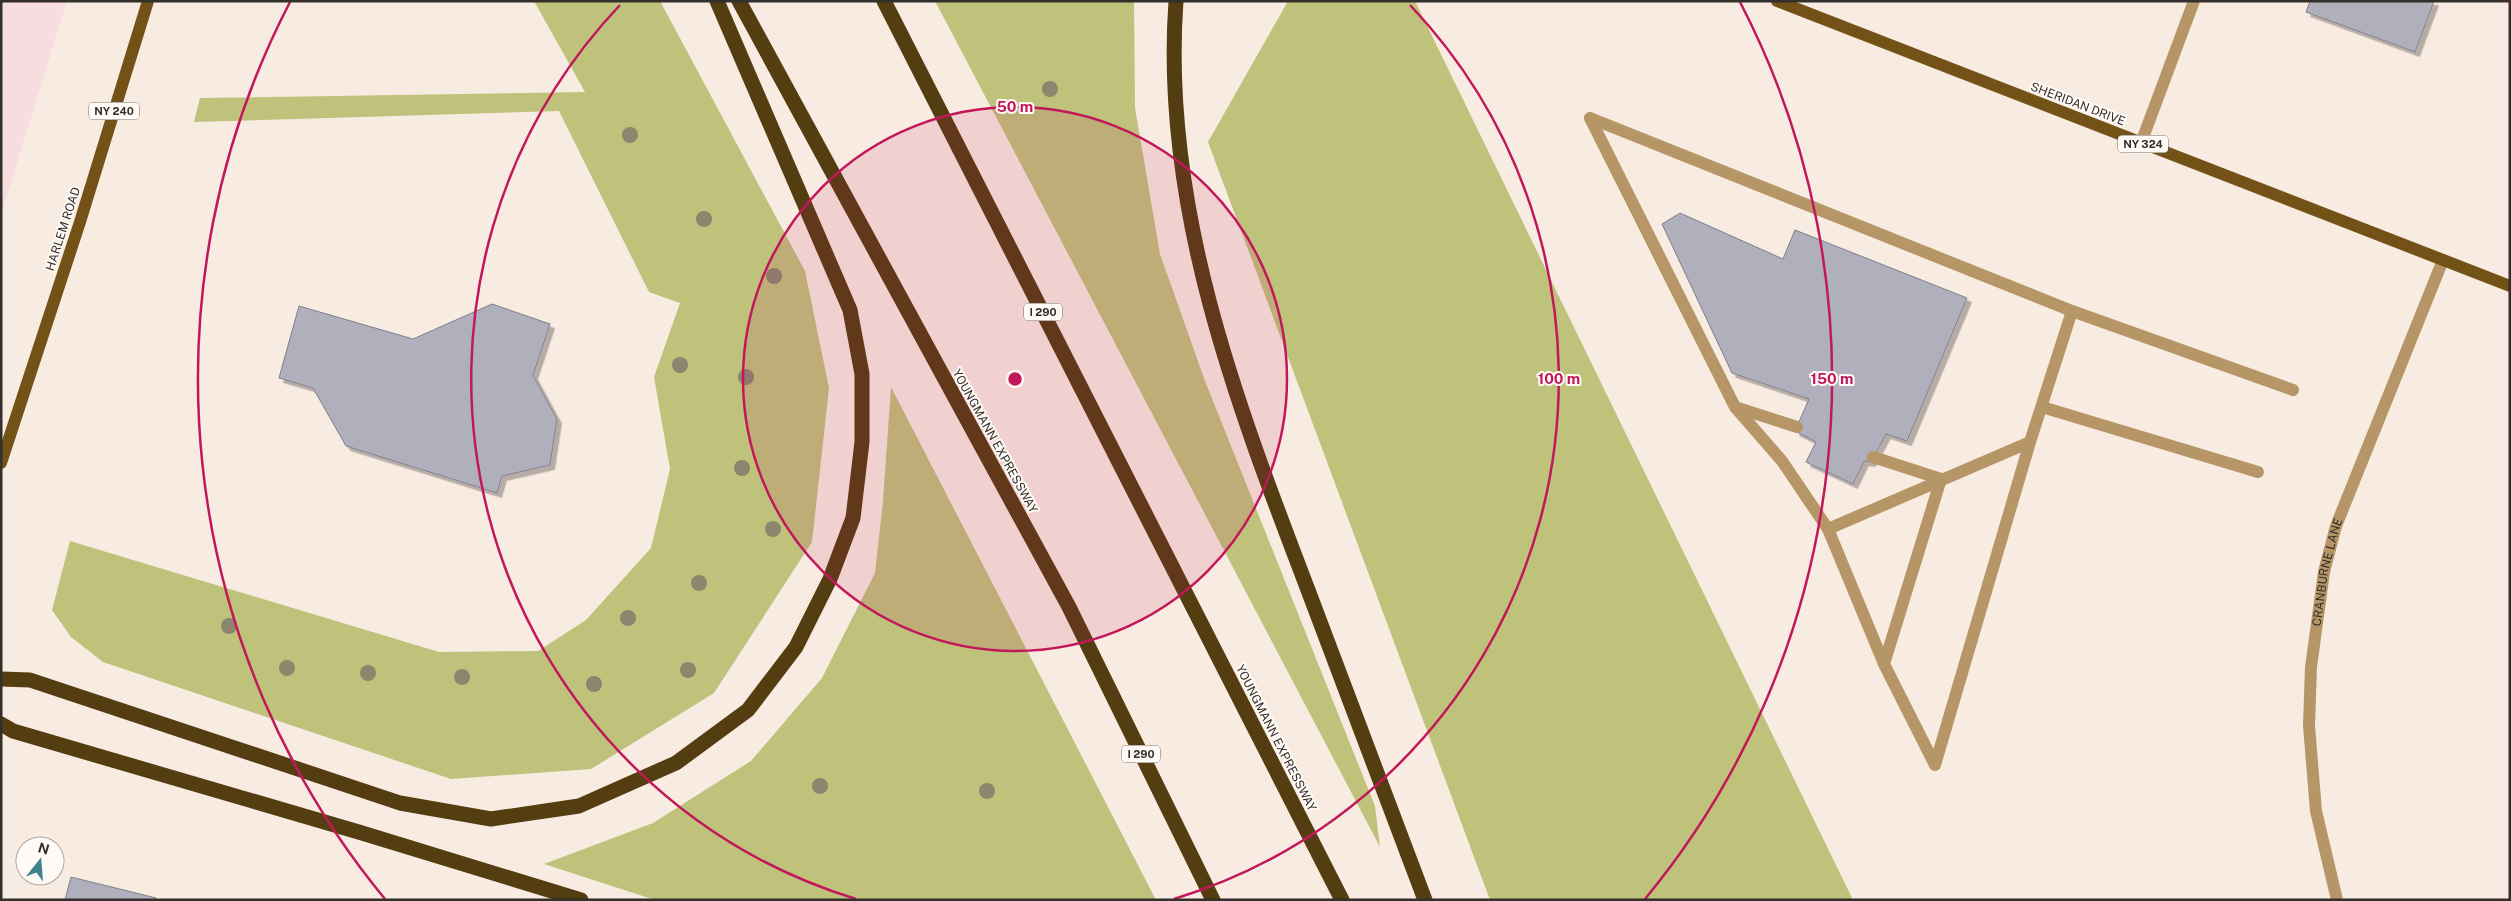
<svg xmlns="http://www.w3.org/2000/svg" width="2511" height="901" font-family="'Public Sans',sans-serif">
<defs>
<filter id="shadow"><feDropShadow dx="4.5" dy="4.5" stdDeviation="0" flood-color="#0004"/></filter>
</defs>
<rect width="100%" height="100%" fill="#f8ebe1"/>
<polygon fill="#f7dce0" points="1,1 67,1 1,215"/>
<g fill="#bec27b">
<polygon points="534,1 660,1 805,271 829,388 812,542 714,693 591,769 451,779 103,662 71,637 52,610 70,541 439,652 538,651 586,620 651,548 670,469 654,377 680,303 649,292 559,111 194,122 200,98 585,92"/>
<polygon points="935,1 1134,1 1135,108 1160,254 1205,381 1375,806 1380,847"/>
<polygon points="1288,1 1415,1 1853,900 1490,900 1208,142"/>
<polygon points="891,387 1156,900 655,900 544,864 653,823 751,761 822,678 875,573 883,501"/>
</g>
<g fill="#b0b0bd" stroke="#7e7e8b" filter="url(#shadow)">
<polygon points="2310,1 2434,1 2415,52 2306,12"/>
<polygon points="1680,213 1783,259 1795,230 1967,298 1907,441 1886,434 1871,462 1864,461 1853,484 1806,462 1816,442 1795,431 1809,399 1732,373 1662,224"/>
<polygon points="492,304 550,324 533,375 557,419 550,465 502,476 497,493 346,446 313,388 279,378 299,306 413,339"/>
<polygon points="71,877 156,898 156,900 65,900"/>
</g>
<g fill="none" stroke-linecap="round" stroke-linejoin="round">
<g stroke="#b69666" stroke-width="12">
<polyline points="1590,118 2072,311 2293,390"/>
<polyline points="1590,118 1735,407 1782,461 1828,529"/>
<polyline points="1735,407 1797,427"/>
<polyline points="2042,407 2258,472"/>
<polyline points="2030,442 1828,529 1884,664 1935,765 2030,442 2072,311"/>
<polyline points="1873,457 1941,479"/>
<polyline points="1884,664 1941,479"/>
</g>
<g stroke="#b69666" stroke-width="12">
<polyline points="2141,143 2194,1"/>
<path id="s1" d="M2337,900L2316,811L2309,726L2311,667L2324,572L2336,526L2443,260"/>
</g>
<g stroke="#735217" stroke-width="12">
<polyline points="1777,1 2510,286"/>
<polyline points="1,463 80,222 148,1"/>
</g>
<g stroke="#553d12" stroke-width="15">
<polyline points="739,1 1069,607 1213,900"/>
<polyline points="884,1 1342,900"/>
<path d="M1176,1C1161,206 1236,402 1308,590C1347,693 1386,797 1425,900"/>
<polyline points="1,679 30,680 400,803 491,819 579,806 676,763 748,710 796,647 830,579 853,518 862,442 862,374 850,310 717,1"/>
<polyline points="1,724 13,731 362,833 581,900"/>
</g>
</g>
<g fill="#8b866d">
<circle cx="1050" cy="89" r="8"/>
<circle cx="630" cy="135" r="8"/>
<circle cx="704" cy="219" r="8"/>
<circle cx="774" cy="276" r="8"/>
<circle cx="680" cy="365" r="8"/>
<circle cx="746" cy="377" r="8"/>
<circle cx="742" cy="468" r="8"/>
<circle cx="773" cy="529" r="8"/>
<circle cx="699" cy="583" r="8"/>
<circle cx="628" cy="618" r="8"/>
<circle cx="229" cy="626" r="8"/>
<circle cx="287" cy="668" r="8"/>
<circle cx="688" cy="670" r="8"/>
<circle cx="368" cy="673" r="8"/>
<circle cx="462" cy="677" r="8"/>
<circle cx="594" cy="684" r="8"/>
<circle cx="820" cy="786" r="8"/>
<circle cx="987" cy="791" r="8"/>
</g>
<circle cx="1015" cy="379" r="272" fill="#c2185b" fill-opacity=".12"/>
<g fill="none" stroke="#c2185b" stroke-width="2.5">
<circle cx="1015" cy="379" r="272"/>
<path d="M856 899A544 544 0 0 1 620 5M1410 5A544 544 0 0 1 1174 899"/>
<path d="M385 899A817 817 0 0 1 290 2M1740 2A817 817 0 0 1 1645 899"/>
</g>
<g text-anchor="middle" dominant-baseline="central" stroke-width="4" stroke-linejoin="round" paint-order="stroke">
<g fill="#fffaf6" stroke="#706c68" stroke-width="1">
<rect x="89" y="102.5" width="50" height="17" rx="4"/>
<rect x="2118" y="135.5" width="50" height="17" rx="4"/>
<rect x="1024" y="303.5" width="38" height="17" rx="4"/>
<rect x="1122" y="745.5" width="38" height="17" rx="4"/>
</g>
<g font-size="11" font-weight="bold" fill="#332f2b">
<text x="114" y="111">NY 240</text>
<text x="2143" y="144">NY 324</text>
<text x="1043" y="312">I 290</text>
<text x="1141" y="754">I 290</text>
</g>
<g font-size="12" fill="#332f2b" stroke="#fffaf6">
<text transform="translate(2078 104) rotate(21)">SHERIDAN DRIVE</text>
<text transform="translate(63 229) rotate(-72)">HARLEM ROAD</text>
<text transform="translate(995 441) rotate(61)">YOUNGMANN EXPRESSWAY</text>
<text stroke="none"><textPath href="#s1" startOffset="332">CRANBURNE LANE</textPath></text>
<text transform="translate(1276 738) rotate(63)">YOUNGMANN EXPRESSWAY</text>
</g>
</g>
<circle cx="1015" cy="379" r="8" fill="#c2185b" stroke="#fffaf6" stroke-width="2.5"/>
<g font-size="15" text-anchor="middle" font-weight="bold" fill="#c2185b" stroke="#fffaf6" stroke-width="4" stroke-linejoin="round" paint-order="stroke">
<text x="1015" y="112">50 m</text>
<text x="1559" y="384">100 m</text>
<text x="1832" y="384">150 m</text>
</g>
<rect width="2511" height="901" fill="none" stroke="#332f2b" stroke-width="5"/>
<g transform="translate(40 861) rotate(17)"><circle r="24" fill="#fffaf6" stroke="#ada9a5"/>
<path d="M0-4L9 19L0 12L-9 19Z" fill="#3d858a"/>
<text y="-8" font-size="14" font-weight="bold" text-anchor="middle" fill="#332f2b">N</text>
</g>
</svg>
